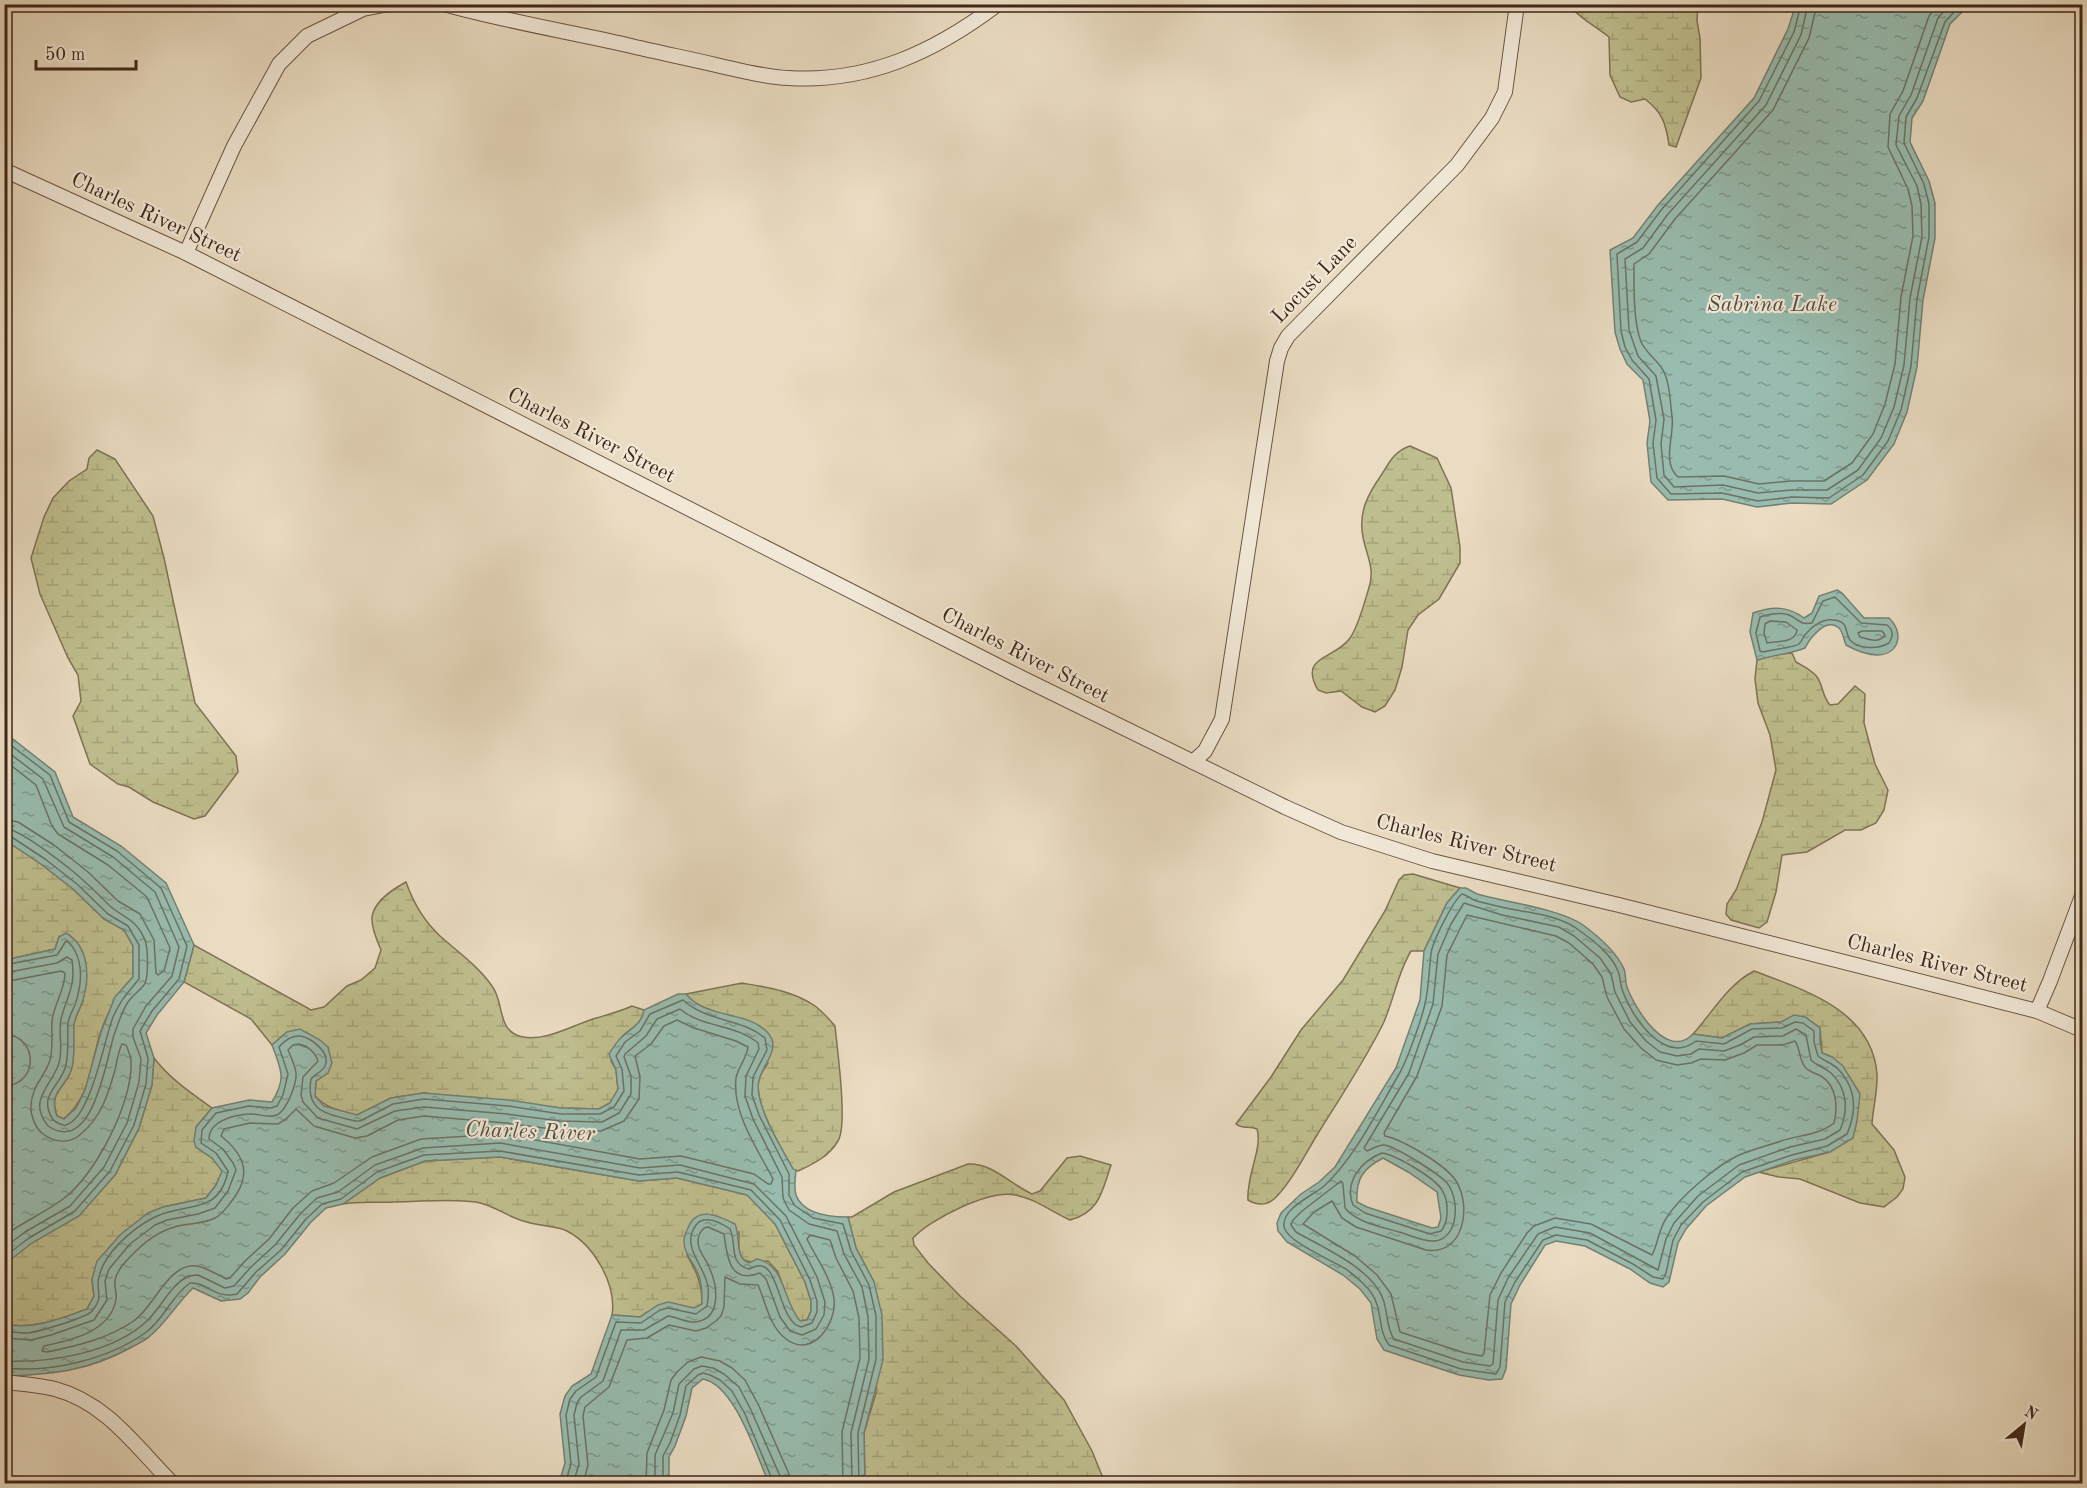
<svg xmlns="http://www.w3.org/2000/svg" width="2087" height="1488" font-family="'Old Standard TT',serif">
<defs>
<pattern id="wetland-marsh" width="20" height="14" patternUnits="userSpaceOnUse" patternTransform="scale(1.5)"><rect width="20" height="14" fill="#bfbe8e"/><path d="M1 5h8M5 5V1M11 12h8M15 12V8" fill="none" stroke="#a5a37a"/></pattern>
<pattern id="water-ripples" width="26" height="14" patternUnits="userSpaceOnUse" patternTransform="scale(1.5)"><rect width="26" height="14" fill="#98bcaf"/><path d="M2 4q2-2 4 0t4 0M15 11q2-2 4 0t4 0" fill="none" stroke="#7e998d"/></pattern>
</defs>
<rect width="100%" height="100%" fill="#eadcc2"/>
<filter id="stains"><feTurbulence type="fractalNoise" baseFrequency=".00333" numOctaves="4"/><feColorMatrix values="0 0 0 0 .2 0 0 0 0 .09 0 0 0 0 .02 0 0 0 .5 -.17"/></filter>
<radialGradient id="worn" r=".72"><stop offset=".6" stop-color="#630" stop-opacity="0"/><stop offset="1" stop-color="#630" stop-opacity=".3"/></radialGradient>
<g fill="url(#wetland-marsh)" stroke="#807253" stroke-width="1.5">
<path d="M1574,4L1698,5L1697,21L1700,38L1701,78L1676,147L1669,145C1666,123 1662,112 1645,99L1631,102L1620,97L1610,75L1609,37C1597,27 1582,20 1572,8Z"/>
<path d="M1410,446L1437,458L1451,488L1460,547V563L1439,599L1418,615L1408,630L1402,667L1395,690L1385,706L1375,712L1362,707L1341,691L1326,693L1318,690C1298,655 1335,660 1350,638C1358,627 1364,604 1368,591C1376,569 1367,558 1363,537C1358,512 1368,494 1382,474C1390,461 1395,451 1410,446Z"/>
<polygon points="97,450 115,459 153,516 164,558 195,703 236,756 238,772 205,816 194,819 153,802 129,787 118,784 90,764 73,716 81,701 78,675 68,658 40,594 31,558 44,517 53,498 69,481 87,469 89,458"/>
<path d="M1792,653L1796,662C1803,666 1812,670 1817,677C1823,685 1822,696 1830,705L1838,704L1855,686L1865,694L1864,723L1875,764L1888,790L1884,810L1876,823L1861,830H1845L1807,852L1782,855L1776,892L1767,922L1759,928L1731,920L1726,914L1727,904L1736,890L1762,822L1776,770L1770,735L1758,703L1755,679L1757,660L1778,654Z"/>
<path d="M5,840L41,864L73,889L104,919L124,930L133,946V977C118,991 107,1014 100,1034C90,1066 91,1095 64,1119L57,1116C48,1092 65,1089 71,1070C76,1055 72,1038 74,1023C76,1015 80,1008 83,1001L59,937L55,949L5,960Z"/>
<path d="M1413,874L1460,888L1447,903L1424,951H1411C1397,974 1394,1000 1383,1024C1364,1062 1340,1098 1317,1135C1306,1153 1289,1186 1274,1199C1266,1206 1256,1205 1248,1200C1246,1176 1263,1148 1257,1129C1249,1125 1243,1130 1236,1124L1271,1077L1301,1030L1343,980L1385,911L1399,880L1404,875Z"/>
<path d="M406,882C413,902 424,921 440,936C458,952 478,966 492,986C505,1003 496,1032 523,1037C546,1041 571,1026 593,1019C606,1015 619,1012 632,1006L644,1010C641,1028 629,1027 620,1039C616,1045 614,1054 611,1061L616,1070L618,1090L610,1103L599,1109L561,1108L424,1093L391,1098L357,1115C341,1111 327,1109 315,1096L316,1081L328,1073L287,1032L272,1045L251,1019L184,982L194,945L311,1010L324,1007L347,986L361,980L375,968L381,950C377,941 371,927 372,917C374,902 393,889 406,882Z"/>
<path d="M1754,971C1804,990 1872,1010 1877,1074C1878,1090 1873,1107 1872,1124L1894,1150L1905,1177L1903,1189L1897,1197L1884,1207L1860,1203L1800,1179L1779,1177L1758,1172L1830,1152L1832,1057L1822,1053L1820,1028L1805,1017L1781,1022L1750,1024L1722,1038L1693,1034C1713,1012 1727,985 1754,971Z"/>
<path d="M742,983C766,987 794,991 815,1006C822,1011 829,1019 835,1026C837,1048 848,1125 838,1141C829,1156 814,1164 798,1171L793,1170C782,1148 753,1103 759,1080C760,1074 765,1068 768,1063L718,1013L694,1003L686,994Z"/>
<path d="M154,1058C170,1079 191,1093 212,1108L196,1127V1147L212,1158L223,1171L216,1185L206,1198L163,1207L92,1279L94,1296L87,1309C60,1319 33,1330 5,1324L4,1264L115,1175L139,1128L152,1085Z"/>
<path d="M1080,1156L1111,1165C1102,1191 1100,1212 1070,1220C1052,1212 1034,1198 1015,1195C989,1190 930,1219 913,1238L914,1245L928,1263L960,1296L1016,1346L1064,1400L1092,1451L1105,1483H865L864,1433L876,1393L874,1282L856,1248L848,1217H852L894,1192L968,1164C993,1163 1010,1184 1032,1194L1040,1191L1067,1158Z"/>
<path d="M500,1157L639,1181L677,1178L748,1195L775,1224L805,1282L811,1301V1311L807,1320L800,1321L791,1311L778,1272L768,1261C740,1264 738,1261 739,1232L687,1255C697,1272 702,1284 702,1304L694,1309L647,1312L640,1317L612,1315C617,1285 594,1245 567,1231C558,1226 538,1226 527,1222C509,1218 494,1205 476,1202C449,1198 420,1202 393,1202C377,1203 359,1201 343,1204L380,1178L425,1161Z"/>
</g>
<g fill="url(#water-ripples)" stroke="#758073" stroke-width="1.5" fill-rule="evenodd">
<polygon points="1796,4 1969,5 1950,24 1923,101 1912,118 1910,142 1929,181 1935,203 1935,238 1923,300 1917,367 1907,412 1894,444 1867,480 1831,504 1792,503 1757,507 1722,499 1668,500 1651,482 1647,443 1650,421 1643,380 1627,364 1620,349 1615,332 1610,250 1633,238 1658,205 1754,98 1788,29"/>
<path d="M1837,590L1842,593L1864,618H1889C1904,632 1900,654 1878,655C1867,655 1855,650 1846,645C1844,640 1842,630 1839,628C1826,617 1810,638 1805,648C1790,654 1773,655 1757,660L1750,632L1753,613C1772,606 1788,606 1804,618L1812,613L1819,596Z"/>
<path d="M4,732L55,772L73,817L121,846L166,883L194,945L184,982L157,1015L146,1033L154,1058L152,1085L139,1128L115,1175L79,1216L32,1243L5,1264L4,1068L8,1061L4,1049L5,960L55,949L59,937L66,933C90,947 90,979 82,1003C79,1010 75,1017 74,1025C73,1039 76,1057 71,1071C64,1089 48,1093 57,1116L64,1119L76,1108L85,1090L101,1032L115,997L133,977V946L124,930L104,919L73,889L41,864L5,840Z"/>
<path d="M1460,888H1466L1477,894C1506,902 1560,909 1583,925C1598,936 1616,951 1624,969C1626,974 1625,981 1627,987C1635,1009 1667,1061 1693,1034L1722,1038L1750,1024L1781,1022L1794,1015L1805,1017L1820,1028V1041L1822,1053L1832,1057L1843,1066L1860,1094L1857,1121L1853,1138L1830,1152L1794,1160L1745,1177L1706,1206L1686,1229L1678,1243L1669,1282L1663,1287L1650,1283L1630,1269L1585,1246L1556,1241L1545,1245L1520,1285L1511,1304L1506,1369L1502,1379L1489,1380L1459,1375L1384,1350L1377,1339L1371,1303L1360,1289L1343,1275L1287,1242L1278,1231L1277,1223L1281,1213L1301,1194L1319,1182L1335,1167L1396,1068L1420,1000L1424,951L1447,903ZM1383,1158L1408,1172L1437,1192L1441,1218L1438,1227L1432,1228L1367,1207L1357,1202C1356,1179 1362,1169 1383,1158Z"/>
<path d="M678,994H686C707,1020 748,1010 768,1033C782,1049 762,1065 759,1080C753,1103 782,1149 793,1169L796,1170C795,1178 794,1188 796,1195C803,1214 830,1217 848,1217L856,1248L874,1282L882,1315L883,1360L864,1433L865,1483H769C756,1455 735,1385 703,1379L692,1388L686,1416L675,1446L669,1457V1483H559L565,1463L560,1414L565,1396L572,1386L591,1374L612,1315L640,1317L658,1305L668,1302L694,1308L702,1304C702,1292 702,1282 697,1271C692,1261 684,1253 684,1241C684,1237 686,1232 688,1228C697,1205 719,1216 735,1224C741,1237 734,1258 749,1263L757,1259C786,1265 782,1300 800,1321L807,1320L811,1311V1301L805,1282L775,1224L747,1195L677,1178L639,1181L500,1157L425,1161L380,1178L343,1204L326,1208L311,1222L285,1254L260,1277L248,1293L240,1299L221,1301L193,1288C177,1303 167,1322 150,1336C145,1341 137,1344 130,1348C90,1370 55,1374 10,1376L5,1374V1324C33,1330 60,1319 87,1309L94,1296L92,1279L97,1261L121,1234L148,1213L163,1207L206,1198L216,1185L222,1171L212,1158L196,1147L194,1141L196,1127L212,1108L249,1100L272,1102C287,1077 281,1070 272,1045L287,1032L300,1029L320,1040L328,1047L332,1063L328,1073L316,1081L315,1096L324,1106L357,1115L391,1098L423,1093L509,1100L561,1108L599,1109L610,1103L618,1089L616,1070L609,1054C613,1048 616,1042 622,1037C631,1028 642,1024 644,1010Z"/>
</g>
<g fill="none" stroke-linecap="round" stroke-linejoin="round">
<g stroke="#6c7264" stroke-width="1.5">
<polyline points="1801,4 1794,32 1759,101 1662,209 1637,242 1617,254 1621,331 1625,347 1632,360 1649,379 1656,420 1653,443 1657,478 1671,494 1722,493 1758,501 1792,497 1829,498 1863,475 1888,441 1901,410 1911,366 1917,299 1929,237 1929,204 1924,184 1904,143 1906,117 1917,98 1945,22 1961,4"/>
<polyline points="1808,4 1801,35 1766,105 1668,214 1643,248 1625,259 1629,330 1638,356 1656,376 1664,419 1661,444 1664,475 1674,487 1723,485 1758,493 1791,490 1827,490 1858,470 1881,438 1894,407 1904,365 1910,298 1922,237 1921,204 1917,186 1896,145 1899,116 1911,95 1938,18 1950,4"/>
<path d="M1817,4L1809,38L1773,110L1675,219L1649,254L1634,264C1634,286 1633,321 1641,342C1646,352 1654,358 1661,367C1670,379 1670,402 1672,416C1675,435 1661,462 1678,477L1724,476L1759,484L1791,481H1824L1852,463L1873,434L1885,404L1895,364L1901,297L1913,236L1912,206L1908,189L1888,147L1890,114L1903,91L1929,16L1938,4"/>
<path d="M1835,597L1861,623L1887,625C1894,631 1893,636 1889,643C1879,649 1859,650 1850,640C1845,633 1848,624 1839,621C1824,616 1812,626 1804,636C1802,640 1802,641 1799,644C1793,648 1772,649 1763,652L1760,651L1756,633L1760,617C1768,614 1781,612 1789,615C1801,620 1798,625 1812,623L1823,601Z"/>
<path d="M1770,621L1786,622L1797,630C1796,643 1777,641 1767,643L1764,633L1765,624Z"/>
<path d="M1862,631H1882L1885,635C1879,644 1868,639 1860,637L1858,633Z"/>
<polyline points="4,740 50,775 69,822 117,851 161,888 187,946 179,979 152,1011 140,1031 148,1058 146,1084 134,1125 110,1171 75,1211 29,1238 4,1257"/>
<polyline points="4,749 43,779 64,827 113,857 155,892 179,947 172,976 146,1006 133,1029 133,1037 141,1059 139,1082 127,1123 104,1167 70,1206 25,1232 4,1248"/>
<polyline points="4,760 36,785 52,826 58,834 108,865 147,897 170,948 164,971 158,975 156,973 154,940 140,914 118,901 88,872 54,845 18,822 4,819"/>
<path d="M4,828C20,829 56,858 70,869C84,880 97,893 110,906C125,919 135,918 145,940C148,948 149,978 144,985C139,991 133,995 128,1002C122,1011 118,1024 114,1035C106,1060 93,1156 48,1126C28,1101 49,1088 58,1066C64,1052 58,1034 61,1019C67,995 76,987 72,960L67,957L57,963L4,973"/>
<path d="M4,835L10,836L45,859L77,884L108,914L128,926L139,945V979C127,994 121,999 113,1017C104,1040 91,1118 66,1125C61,1126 56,1122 53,1120C37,1094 61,1087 66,1065C69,1051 67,1037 68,1023C69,1017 72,1011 75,1005C81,987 84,968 75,951C72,946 71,943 66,941L57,955L4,965"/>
<path d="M1462,894C1467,895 1470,898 1474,900C1483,903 1493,905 1501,907C1527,913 1559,914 1580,931C1594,941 1611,954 1618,971C1620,976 1620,983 1622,989C1631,1016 1664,1066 1696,1041L1724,1044L1752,1029L1782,1028L1795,1022L1803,1023L1814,1031V1042L1818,1056C1824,1061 1832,1063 1838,1069C1856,1088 1857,1111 1847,1134L1827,1146L1792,1155L1742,1172L1703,1202L1681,1225L1673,1240L1666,1273L1663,1279L1653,1277L1633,1264L1587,1240L1556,1235L1543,1240L1515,1282L1505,1302L1500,1367L1496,1374L1461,1369L1389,1345C1379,1332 1382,1317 1376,1302C1372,1289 1356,1277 1346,1269C1333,1261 1285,1241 1284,1226C1282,1208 1314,1195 1324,1186C1353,1160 1378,1110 1398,1076C1407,1061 1423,1016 1426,999C1429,984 1429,969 1431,954C1432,942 1453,901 1462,894Z"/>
<path d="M1464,903L1502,915L1559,927L1574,936L1600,958L1611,974L1615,992L1630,1022L1646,1041L1660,1052L1677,1056L1691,1054L1699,1049L1724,1051L1740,1045L1754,1037L1783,1036L1796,1029L1806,1035L1811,1060C1817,1066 1824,1067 1831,1073C1847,1088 1849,1110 1840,1130L1825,1139L1790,1147L1739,1165L1698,1196L1674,1223L1666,1239L1658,1270L1590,1233L1555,1227L1538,1234L1508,1278L1498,1300L1493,1364L1490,1366L1463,1362L1394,1339C1386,1328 1388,1312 1383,1299C1373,1269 1322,1247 1296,1232L1291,1225L1293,1220L1302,1211L1341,1181L1343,1184L1345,1208C1357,1223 1382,1227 1399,1232C1410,1235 1424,1242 1435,1241C1459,1238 1460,1199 1447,1183C1439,1174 1395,1146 1384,1145C1378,1145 1372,1149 1367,1151L1364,1148L1409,1073L1433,1004L1438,954L1451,924Z"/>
<path d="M1467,915L1556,936L1569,943L1593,964L1602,977L1607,997L1624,1029L1641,1048L1656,1060L1677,1065L1691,1063L1701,1059L1725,1060L1744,1053L1757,1045H1783L1795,1041C1800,1048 1799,1059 1805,1067C1809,1072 1815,1073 1821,1076C1837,1086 1838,1107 1834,1123C1819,1135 1799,1135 1781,1141C1767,1146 1752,1149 1737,1156C1716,1166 1680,1197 1667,1217C1658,1230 1658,1244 1652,1255L1591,1224L1555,1218L1534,1226L1527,1233L1501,1273L1490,1295L1484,1353L1482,1356L1465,1353L1400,1332L1391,1294L1377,1275L1355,1256L1303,1224L1314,1212L1332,1201L1342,1218L1356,1227L1426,1250C1464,1256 1472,1206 1456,1181C1446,1165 1403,1140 1385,1136L1384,1133L1417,1076L1442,1006L1447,955Z"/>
<path d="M4,982L61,971L65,973C65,991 53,1005 52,1022C51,1035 54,1051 49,1063C43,1078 32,1087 31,1105C30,1114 35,1128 43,1134C55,1143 70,1144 81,1134C101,1117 108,1095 115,1070C117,1061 118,1052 122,1044L126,1045C128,1050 131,1056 131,1062C133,1102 95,1176 63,1199C44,1213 23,1222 4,1236"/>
<path d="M677,1020L694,1028L736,1041L748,1047C747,1058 738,1067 736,1078C732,1113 757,1148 773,1179L771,1184H768L754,1174L681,1156L640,1159L503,1134L421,1139L372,1157L334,1183L312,1191L293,1208L269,1239L245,1261L230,1278L226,1279C217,1274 205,1267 196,1266C169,1263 154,1306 135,1320C110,1338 77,1346 47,1352L42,1351L44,1346C71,1340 111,1332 116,1299C117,1293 114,1287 115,1281C116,1270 129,1258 136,1251C149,1238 165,1228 183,1225C194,1223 205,1223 215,1218C222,1215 226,1208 231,1202C252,1176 246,1156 221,1136L224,1129L250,1123L278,1124L286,1119L296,1109L314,1126L355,1138L367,1136L398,1120L424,1116L506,1123L559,1130L601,1131L624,1121L639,1099L640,1077L635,1056L651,1044L664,1026Z"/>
<path d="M4,1034C39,1036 39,1085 4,1086"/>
<path d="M1382,1153C1396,1155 1435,1178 1442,1190C1449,1201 1449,1222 1441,1231L1430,1234L1365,1213L1353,1205C1344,1182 1361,1161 1382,1153Z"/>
<path d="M4,1331C12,1332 20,1333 27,1333C38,1332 86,1318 92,1311C105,1296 95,1291 99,1277C104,1253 132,1229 153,1218C184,1201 219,1217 228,1171L216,1153L201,1143L202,1130L216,1113L249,1106L271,1108L277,1106L283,1095L288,1074L279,1047C284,1041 291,1035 300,1036C312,1038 331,1053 325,1066C322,1072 315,1074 311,1079C305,1113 329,1114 355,1121H360L393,1104L424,1099L508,1106L561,1114H600L614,1107L624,1091L622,1069L616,1056L625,1042L640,1031L650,1014L683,1000C707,1022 741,1018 765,1038L767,1050L753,1077L752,1095L759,1115L789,1174V1195L794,1205L813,1218L843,1224L851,1251L869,1285L876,1316V1359L858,1433L859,1484"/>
<path d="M4,1338L31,1340L51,1335L94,1320L107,1300L105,1281L109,1269L130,1244L155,1225L167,1220L198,1214L215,1208L228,1191L236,1170L233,1163L223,1149L209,1139C209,1121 234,1115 249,1114C258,1113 268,1119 277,1115C287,1110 297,1083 296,1073C295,1065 291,1057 288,1050L293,1045C304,1042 315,1051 318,1061L303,1077L301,1095L303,1102L318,1118L357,1129L395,1111L424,1107L507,1114L560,1121L602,1122L619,1113L631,1094V1076L624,1057L625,1054L646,1036L657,1019L680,1009C702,1028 736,1024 758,1043L759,1049L746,1076L745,1096L753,1119L782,1177L783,1198L789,1210L809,1224L837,1231L844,1254L862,1287L868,1317L869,1359L851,1433L852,1484"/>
<path d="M4,1361C50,1363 114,1353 148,1320C162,1306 170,1286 188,1276L198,1275L225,1288L234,1286L251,1267L275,1245L301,1213L317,1198L338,1192L375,1165L423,1148L500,1143L640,1168L680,1165L754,1184L786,1216L817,1277L825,1302L824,1315L816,1329L802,1335L790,1331L780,1317L766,1279L760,1273C729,1285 727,1256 724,1234L708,1227L704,1228C701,1231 698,1236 698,1241C697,1251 706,1258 709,1267C717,1284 723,1318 696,1322C687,1323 677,1317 668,1316L644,1330H621L603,1381L581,1397L577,1403L574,1415L579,1464L573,1484"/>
<path d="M4,1368C49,1373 107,1360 145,1333C164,1320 171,1296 190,1283C208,1282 213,1299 237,1294L256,1272L281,1250L306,1219L322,1204L341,1199L377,1172L424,1155L500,1151L639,1175L678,1172L751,1190L780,1220L810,1280L817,1301V1312L812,1323L801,1327C778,1322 780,1261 757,1266C754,1266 752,1268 749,1269C728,1264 737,1243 730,1229C721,1223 705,1214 696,1225C680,1247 705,1265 708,1287C709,1293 708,1300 707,1306L696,1314L668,1308L660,1310L641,1323L616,1322L596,1377L576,1391L570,1399L566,1415L571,1464L565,1484"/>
<path d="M583,1484L588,1465L583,1416L585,1407L609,1387L627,1340L647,1338L669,1325L696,1331L706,1328L716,1321L721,1316L724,1307L725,1277L740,1284L758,1285C766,1303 769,1326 786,1339C812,1359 837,1324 834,1299C831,1277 816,1258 807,1239L810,1235L830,1240L836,1258L853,1291L859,1318L860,1358L842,1432L843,1484"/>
<polyline points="646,1484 647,1453 664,1410 671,1380 677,1372 688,1362 701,1357 720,1361 732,1368 745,1380 759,1406 789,1474 790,1484"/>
<polyline points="655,1484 655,1455 673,1413 679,1384 694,1369 702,1366 713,1368 724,1374 739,1387 751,1410 780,1476 781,1484"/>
<polyline points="663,1484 663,1456 670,1443 680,1415 686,1386 698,1375 703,1373 710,1375 720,1380 732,1391 745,1414 774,1484"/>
</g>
<g stroke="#6b5442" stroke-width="16">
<g id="minor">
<path d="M444,4C504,21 566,31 627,45C656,52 686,58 716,65C739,70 763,77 788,78C868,83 935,52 998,4"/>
<polyline points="4,170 186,253 1020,677 1285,807 1341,832 1432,861 1619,905 2037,1011 2082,1030"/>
<polyline points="186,253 234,146 279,64 307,36 363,9 389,4"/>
<polyline points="1193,762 1205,751 1222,719 1277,361 1281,348 1288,336 1457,165 1492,118 1505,92 1517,4"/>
<polyline points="2037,1011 2050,981 2082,896"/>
<path d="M4,1382C21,1384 39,1385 55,1389C107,1403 136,1447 173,1484"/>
</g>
</g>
<use href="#minor" stroke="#f1e8d7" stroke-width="14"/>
</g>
<g text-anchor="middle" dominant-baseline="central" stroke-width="4.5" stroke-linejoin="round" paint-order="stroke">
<g font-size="21" fill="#412718" stroke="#f1e8d7">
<text transform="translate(156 218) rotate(25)">Charles River Street</text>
<text transform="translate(1315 280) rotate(-46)">Locust Lane</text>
<text transform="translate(591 436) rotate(27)">Charles River Street</text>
<text transform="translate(1025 656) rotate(27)">Charles River Street</text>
<text transform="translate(1466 844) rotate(14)">Charles River Street</text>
<text transform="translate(1937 964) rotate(14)">Charles River Street</text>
</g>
<g font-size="22" font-style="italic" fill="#574c3e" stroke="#f1e8d7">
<text x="1772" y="305">Sabrina Lake</text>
<text transform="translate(530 1132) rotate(2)">Charles River</text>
</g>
</g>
<rect width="2087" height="1488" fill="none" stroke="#eadcc2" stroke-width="24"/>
<rect x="6" y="6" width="2075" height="1476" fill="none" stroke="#412718" stroke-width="3"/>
<rect x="12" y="12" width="2063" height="1464" fill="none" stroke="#412718" stroke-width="1.5"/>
<g transform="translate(2024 1425) rotate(30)" stroke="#f1e8d7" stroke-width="4.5" paint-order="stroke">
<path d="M0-4.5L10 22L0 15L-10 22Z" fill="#412718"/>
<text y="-9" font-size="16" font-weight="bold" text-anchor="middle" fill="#412718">N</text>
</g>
<path d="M36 60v9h100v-9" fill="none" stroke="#412718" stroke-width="3"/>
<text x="45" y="60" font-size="18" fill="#412718" stroke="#f1e8d7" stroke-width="4.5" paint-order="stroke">50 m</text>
<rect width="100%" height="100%" filter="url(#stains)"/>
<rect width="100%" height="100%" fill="url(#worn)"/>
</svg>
